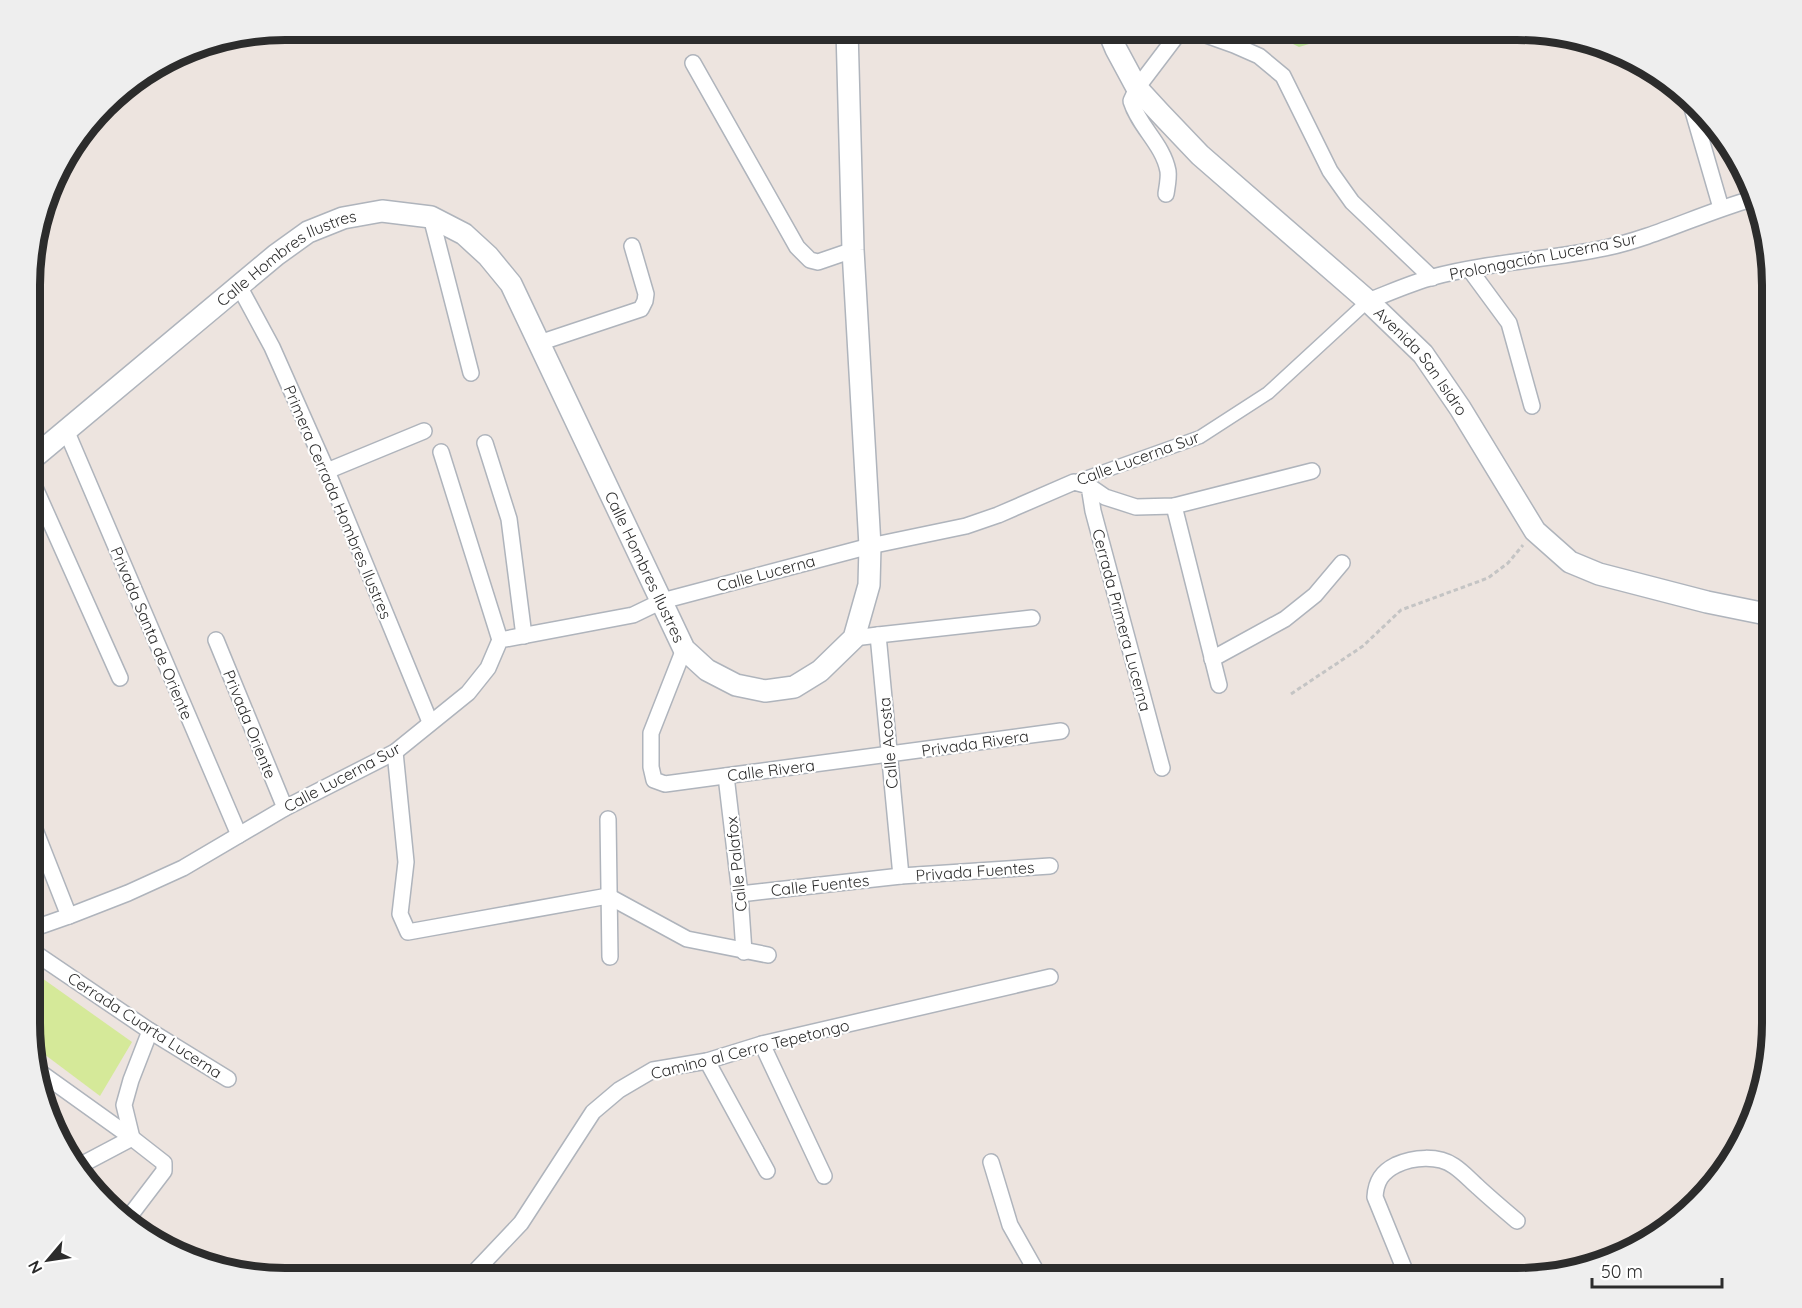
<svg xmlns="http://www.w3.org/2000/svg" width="1802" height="1308" font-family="Quicksand,sans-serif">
<rect width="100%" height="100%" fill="#ede4df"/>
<polygon fill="#c1e29d" points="1265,30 1356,30 1299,47"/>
<polygon fill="#d5e999" points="32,971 132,1042 100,1096 32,1045"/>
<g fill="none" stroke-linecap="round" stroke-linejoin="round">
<g stroke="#afb4bc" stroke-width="15">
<polyline id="pedestrian" points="1074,482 1200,437 1268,393 1368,301"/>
</g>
<g stroke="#afb4bc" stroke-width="18">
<g id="minor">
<polyline points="1192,30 1234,45 1259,56 1283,76 1330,171 1352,202 1432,278"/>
<polyline points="693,63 797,247 810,260 818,262 853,250"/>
<polyline points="1692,108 1721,208"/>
<path d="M1166,194C1167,187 1169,178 1168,171C1163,144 1139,127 1131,101L1137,88L1181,30"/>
<polyline points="431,217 471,373"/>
<polyline points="1470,270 1509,323 1532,406"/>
<polyline points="239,286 272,347 327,471 430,722"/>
<path d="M1368,301C1389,293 1411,283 1433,277C1489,262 1548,260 1605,248C1656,237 1702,213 1752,199"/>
<polyline points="539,343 641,309 645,301 646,294 632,246"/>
<polyline points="66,430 239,835"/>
<polyline points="485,443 509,519 524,636"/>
<polyline points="441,452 500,640"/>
<polyline points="327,471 424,431"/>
<polyline points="32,481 120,678"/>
<polyline points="1089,486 1105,497 1136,507 1174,506 1312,471"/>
<polyline points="1174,506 1219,685"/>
<polyline points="878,635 1032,618"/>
<polyline points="854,638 878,635 901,876"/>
<polyline points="216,640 285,808"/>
<polyline points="684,649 651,733 651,767 654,780 665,784 1061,731"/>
<polyline points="1212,659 1285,619 1315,595 1342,563"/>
<polyline points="395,752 406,862 400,914 408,932 608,896 687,939 768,955"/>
<polyline points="726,776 740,894 744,952"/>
<polyline points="608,819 610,957"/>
<polyline points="32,822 69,916"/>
<polyline points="740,894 901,876 1050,866"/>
<polyline points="32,929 69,916 128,893 183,868 285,808 395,752 468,693 488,668 500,640 633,615 662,601 870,546 966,526 998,515 1074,482 1089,486 1093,511 1162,768"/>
<polyline points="32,951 150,1031 228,1079"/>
<polyline points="762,1044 824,1176"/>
<polyline points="707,1061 767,1171"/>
<polyline points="37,1070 132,1138 164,1163 164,1171 126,1221"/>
<polyline points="991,1162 1010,1225 1040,1278"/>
<polyline points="79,1166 132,1138 124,1105 131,1080 150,1031"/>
<polyline points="469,1278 521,1223 593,1112 619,1090 653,1070 707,1061 762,1044 1050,977"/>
<path d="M1408,1278L1375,1197C1376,1181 1382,1172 1396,1165C1413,1157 1438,1155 1454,1166C1463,1172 1470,1180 1478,1187C1491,1199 1504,1210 1517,1221"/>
</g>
</g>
<g stroke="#afb4bc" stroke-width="24">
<g id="secondary">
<path id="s1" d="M1108,30L1116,49L1137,88L1160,113L1200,155L1368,301L1423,354L1460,408L1535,531L1570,562L1599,574L1707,602L1771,615"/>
<path id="s2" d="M32,459L276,255L308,232L343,218L382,211L431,217L464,234L488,256L511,284L684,649L707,670L736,685L765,691L794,687L820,671L854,638L869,585L870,546L853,250L847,30"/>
</g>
</g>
<polyline stroke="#c4c4c4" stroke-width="3" stroke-dasharray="4.5 3" stroke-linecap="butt" points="1291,694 1363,646 1401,610 1488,578 1508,563 1523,545"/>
<use href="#pedestrian" stroke="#fff" stroke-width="12"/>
<use href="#minor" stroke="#fff" stroke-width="15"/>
<use href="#secondary" stroke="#fff" stroke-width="21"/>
</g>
<g text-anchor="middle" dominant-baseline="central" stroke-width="4.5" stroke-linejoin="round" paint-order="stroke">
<g font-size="16" fill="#2c2c2c" stroke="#fff">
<text transform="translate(1543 256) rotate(-11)">Prolongación Lucerna Sur</text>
<text stroke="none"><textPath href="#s2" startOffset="326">Calle Hombres Ilustres</textPath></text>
<text stroke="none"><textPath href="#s1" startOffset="460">Avenida San Isidro</textPath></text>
<text transform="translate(1138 458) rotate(-20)">Calle Lucerna Sur</text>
<text transform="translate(338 502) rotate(67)">Primera Cerrada Hombres Ilustres</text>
<text stroke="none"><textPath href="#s2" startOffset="903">Calle Hombres Ilustres</textPath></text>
<text transform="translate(766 573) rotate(-15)">Calle Lucerna</text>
<text transform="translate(1122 620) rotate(75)">Cerrada Primera Lucerna</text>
<text transform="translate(152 633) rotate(67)">Privada Santa de Oriente</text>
<text transform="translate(250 724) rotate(68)">Privada Oriente</text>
<text transform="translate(888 743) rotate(-95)">Calle Acosta</text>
<text transform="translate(975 743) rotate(-8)">Privada Rivera</text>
<text transform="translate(771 770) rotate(-7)">Calle Rivera</text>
<text transform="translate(342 777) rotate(-28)">Calle Lucerna Sur</text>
<text transform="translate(736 864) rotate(-96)">Calle Palafox</text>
<text transform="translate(975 871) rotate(-4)">Privada Fuentes</text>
<text transform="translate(820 885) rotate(-6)">Calle Fuentes</text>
<text transform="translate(145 1025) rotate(33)">Cerrada Cuarta Lucerna</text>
<text transform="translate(750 1049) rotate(-14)">Camino al Cerro Tepetongo</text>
</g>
</g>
<path d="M0 0H1802V1308H0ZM285 40H1517A245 245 0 0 1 1762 285V1023A245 245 0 0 1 1517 1268H285A245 245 0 0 1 40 1023V285A245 245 0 0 1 285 40Z" fill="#eee" fill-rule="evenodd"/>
<path fill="none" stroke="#2c2c2c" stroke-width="8" d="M285 40H1517A245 245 0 0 1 1762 285V1023A245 245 0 0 1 1517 1268H285A245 245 0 0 1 40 1023V285A245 245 0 0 1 285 40Z"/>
<g transform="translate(48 1260) rotate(241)" stroke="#ffffff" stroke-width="4.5" paint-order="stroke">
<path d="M0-4.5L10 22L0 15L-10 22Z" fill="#2c2c2c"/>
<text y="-9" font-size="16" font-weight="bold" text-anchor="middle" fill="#2c2c2c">N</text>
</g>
<path d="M1592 1278v9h130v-9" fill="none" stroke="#2c2c2c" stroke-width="3"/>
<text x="1601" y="1278" font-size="18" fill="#2c2c2c" stroke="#ffffff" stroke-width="4.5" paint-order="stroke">50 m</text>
</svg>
